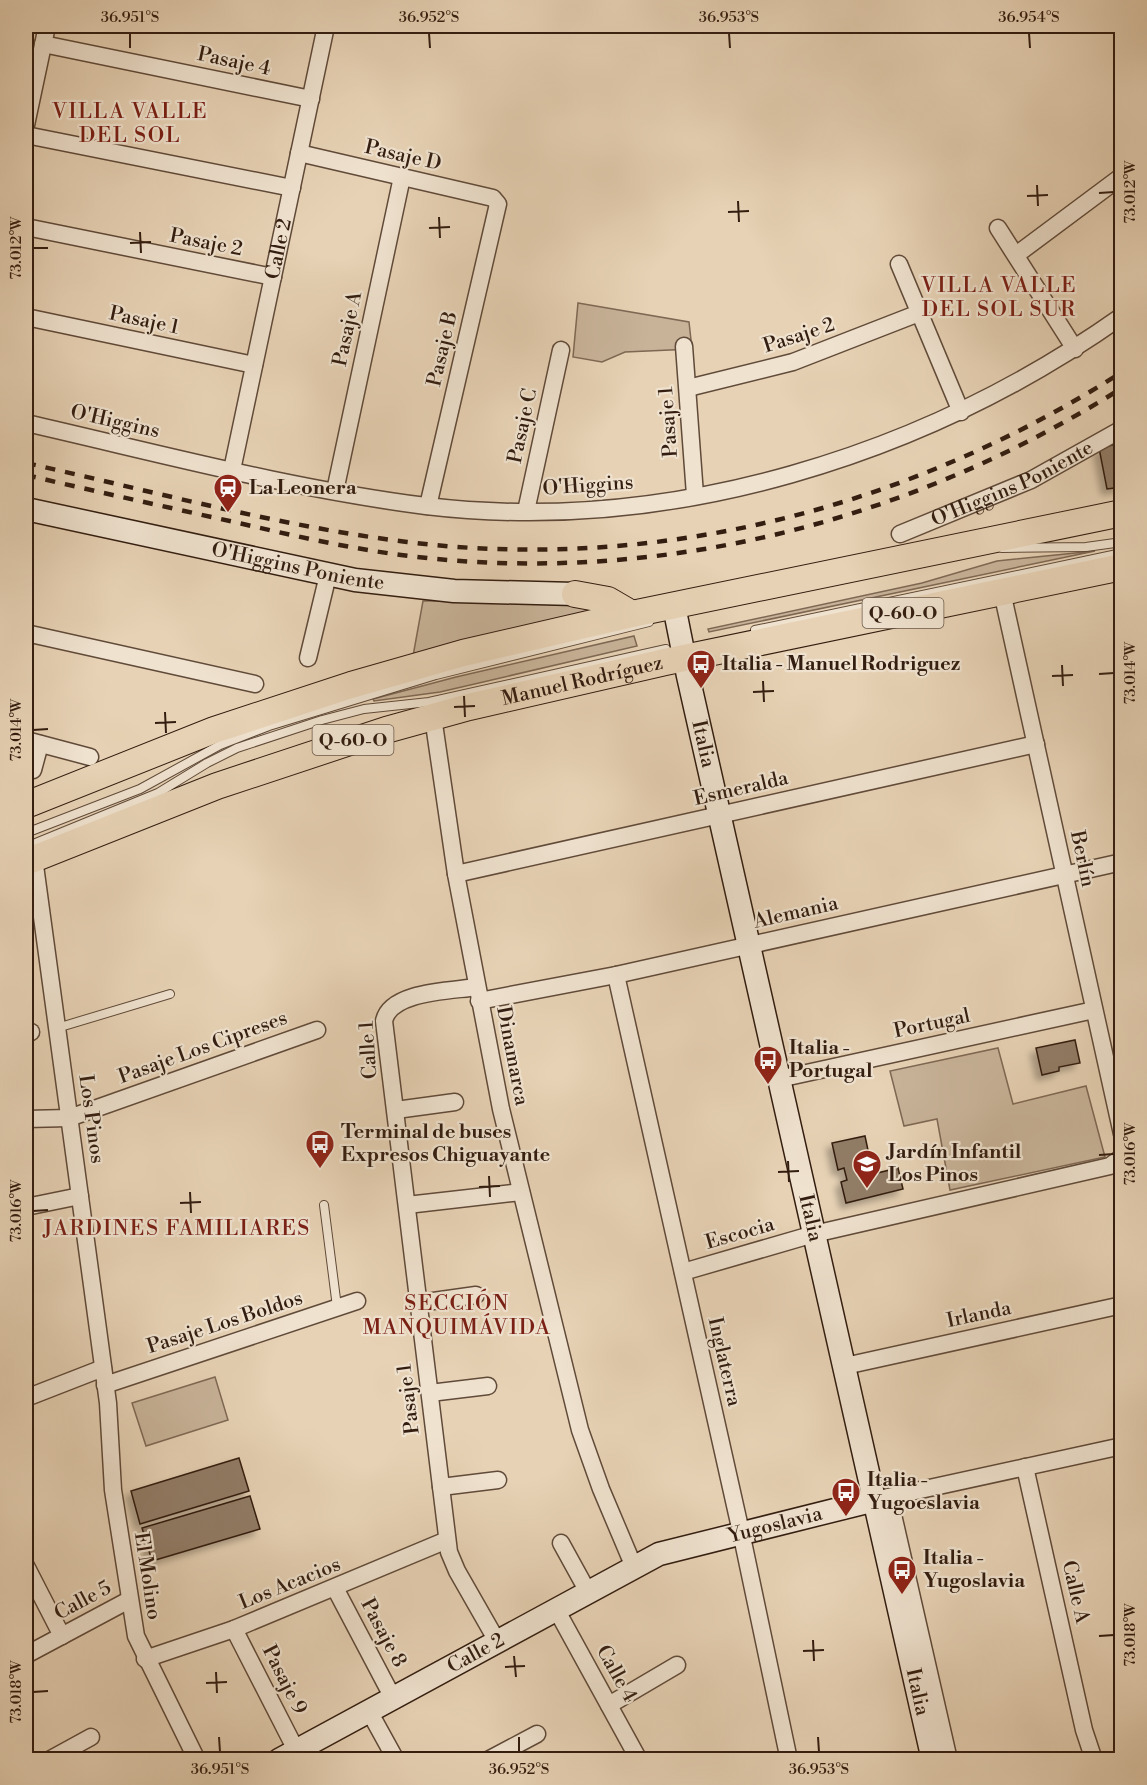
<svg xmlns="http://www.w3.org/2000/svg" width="1147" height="1785" font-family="'Libre Bodoni',serif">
<defs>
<filter id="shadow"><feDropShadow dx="-5.5" dy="5.5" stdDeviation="3" flood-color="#0004"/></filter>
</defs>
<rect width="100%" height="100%" fill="#e7d2b5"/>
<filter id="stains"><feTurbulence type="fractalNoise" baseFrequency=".00333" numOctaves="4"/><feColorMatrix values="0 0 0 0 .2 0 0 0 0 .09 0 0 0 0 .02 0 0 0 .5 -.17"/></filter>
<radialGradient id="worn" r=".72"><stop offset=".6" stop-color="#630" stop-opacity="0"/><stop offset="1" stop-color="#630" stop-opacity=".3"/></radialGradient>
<g fill="#c8b399" stroke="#7e6854" stroke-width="1.5">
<polygon points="578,303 689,322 692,349 625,352 602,362 573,357"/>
<polygon points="1095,551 709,632 708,629 922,583 997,561"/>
<polygon points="580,599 612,609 413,656 423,601"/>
<polygon points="634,636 637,646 440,692 374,701 373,699 456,677"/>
<polygon points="998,1048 1013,1104 1086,1086 1105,1157 950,1190 937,1119 904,1126 890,1071"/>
<polygon points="215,1377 228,1420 146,1446 132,1403"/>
</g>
<g fill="#917b66" stroke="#331d10" stroke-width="1.5" filter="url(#shadow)">
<polygon points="1122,438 1122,487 1107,489 1099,448 1113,445 1112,440"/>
<polygon points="1075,1040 1080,1063 1059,1067 1059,1071 1042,1075 1036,1048"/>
<polygon points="865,1136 873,1174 898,1168 903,1189 846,1203 841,1182 847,1180 844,1168 838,1170 832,1143"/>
<polygon points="239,1458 249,1491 140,1524 131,1491"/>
<polygon points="250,1496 260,1529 152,1561 142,1528"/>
</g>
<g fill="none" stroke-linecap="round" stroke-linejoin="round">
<g stroke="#604a39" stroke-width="10">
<g id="lane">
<polyline points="1002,548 1086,547 1122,542"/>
<polyline points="755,630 1122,553"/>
<polyline points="26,833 140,789 220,745 269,726 436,675 649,622"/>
<polyline points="26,847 158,793 207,763 237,748 322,720 364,709 429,702 666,649"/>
<polyline points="57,1028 170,994"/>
<polyline points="324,1205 337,1307"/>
</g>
</g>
<g stroke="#604a39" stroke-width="19">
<g id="street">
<polyline points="43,44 311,99"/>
<polyline points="26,125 47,26"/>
<polyline points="26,135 292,188"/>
<polyline points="299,153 493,198 498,204 428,506"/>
<polyline points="26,227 273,277"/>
<polyline points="998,228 1075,349"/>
<polyline points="1016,255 1122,176"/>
<polyline points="899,264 961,412"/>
<polyline points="26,317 254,365"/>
<polyline points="684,346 695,495"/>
<polyline points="688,388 793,362 919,313"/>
<path d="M26,423C158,453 291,489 426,506C670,535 924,456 1122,316"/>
<path id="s1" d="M232,470L326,26"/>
<polyline points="335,491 402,177"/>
<polyline points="526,511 561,350"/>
<path id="s2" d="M900,534L1031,480L1122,429"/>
<polyline points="1002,592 1122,1134"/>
<polyline points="26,633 255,684"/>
<polyline points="308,658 328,575"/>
<polyline points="433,717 456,874 501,1109 580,1430 601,1489 634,1567"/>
<polyline points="26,740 90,757"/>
<polyline points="33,770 40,744"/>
<polyline points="34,858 108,1403 113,1490 136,1636 197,1760"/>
<polyline points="456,874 1036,744"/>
<polyline points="616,975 741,1532 789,1760"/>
<path d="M477,987C451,991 390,991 384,1021L449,1552L457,1571L497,1641"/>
<polyline points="479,1001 616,975 1122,862"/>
<polyline points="26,1032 31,1032"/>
<polyline points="779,1079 1094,1010"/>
<polyline points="396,1110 455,1102"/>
<polyline points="26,1119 69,1118 317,1030"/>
<polyline points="407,1205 521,1192"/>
<polyline points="26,1207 80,1196"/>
<polyline points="683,1272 814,1234 1110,1166 1122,1157"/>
<polyline points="419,1303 476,1295"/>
<polyline points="845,1366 1122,1305"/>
<polyline points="105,1385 357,1301"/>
<polyline points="430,1393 488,1386"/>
<polyline points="26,1398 103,1368"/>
<polyline points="1025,1467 1084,1730 1094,1760"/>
<polyline points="441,1487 498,1480"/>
<polyline points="889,1497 949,1760"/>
<polyline points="879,1499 1122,1446"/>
<polyline points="561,1543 588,1592"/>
<polyline points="26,1566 62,1636"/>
<polyline points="335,1588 393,1698"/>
<polyline points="556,1609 639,1760"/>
<polyline points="234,1629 296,1750"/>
<polyline points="26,1655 129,1600"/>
<polyline points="145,1659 234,1629 447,1540"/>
<polyline points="609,1705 677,1665"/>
<polyline points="369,1711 396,1760"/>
<polyline points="49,1760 91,1737"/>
<polyline points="488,1760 537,1734"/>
</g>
</g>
<g stroke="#331d10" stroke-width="25">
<g id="secondary">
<path id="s3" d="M26,509L355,580L454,591L575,594"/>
<path id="s4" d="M674,606L688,676L933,1760"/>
<path id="s5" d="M279,1760L659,1554L875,1500"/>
</g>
</g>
<g stroke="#331d10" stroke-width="28">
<g id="primary">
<polyline points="575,594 608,600 632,614"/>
<polyline points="26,805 214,730 351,685 463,653 632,614 1122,513"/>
<path id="s6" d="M26,862L217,786L386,730L469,707L665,662L1122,567"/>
</g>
</g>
<use href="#lane" stroke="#efe2cf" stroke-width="8"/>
<use href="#street" stroke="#efe2cf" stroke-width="16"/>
<use href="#secondary" stroke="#efe2cf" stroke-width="22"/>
<use href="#primary" stroke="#e7d2b5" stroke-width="26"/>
<g stroke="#331d10" stroke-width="4.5" stroke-dasharray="10 10" stroke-linecap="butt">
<path d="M26,463C152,491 278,526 407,542C658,573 909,508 1122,372"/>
<path d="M26,475C98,492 171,508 243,524C295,536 348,548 401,555C654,588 907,523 1122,388"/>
</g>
</g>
<path fill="none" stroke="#331d10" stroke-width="2" d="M130,33V48M429,33L430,48M729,33L730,48M1029,33L1030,48M1037,185L1038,206M1099,193L1114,192M1027,196L1048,195M738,201L739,222M728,212L749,211M439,217L440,238M429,228L450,227M140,232L141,253M130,243L151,242M33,248H48M1062,665L1063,686M1099,674L1114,673M1052,676L1073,675M763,681L764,702M753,692L774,691M464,696L465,717M454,707L475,706M165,712L166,733M155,723L176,722M33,730L48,729M1099,1155L1114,1154M788,1161L789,1182M778,1172L799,1171M489,1176L490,1197M479,1187L500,1186M190,1192L191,1213M180,1203L201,1202M33,1211L48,1210M1099,1636L1114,1635M813,1640L814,1661M803,1651L824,1650M514,1656L516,1677M505,1667L525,1666M216,1672L217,1693M206,1683L227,1682M33,1692L48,1691M219,1737L220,1752M519,1737V1752M818,1737L819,1752"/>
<defs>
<g id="station-pin" transform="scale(1.5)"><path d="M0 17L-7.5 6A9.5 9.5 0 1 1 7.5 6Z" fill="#8f2418" stroke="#efe2cf"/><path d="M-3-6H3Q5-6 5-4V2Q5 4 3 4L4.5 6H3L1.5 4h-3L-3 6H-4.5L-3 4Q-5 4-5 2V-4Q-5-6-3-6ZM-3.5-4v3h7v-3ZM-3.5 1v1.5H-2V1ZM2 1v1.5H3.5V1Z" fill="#fff"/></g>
<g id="bus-pin" transform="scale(1.5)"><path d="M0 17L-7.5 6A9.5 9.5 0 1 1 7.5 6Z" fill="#8f2418" stroke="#efe2cf"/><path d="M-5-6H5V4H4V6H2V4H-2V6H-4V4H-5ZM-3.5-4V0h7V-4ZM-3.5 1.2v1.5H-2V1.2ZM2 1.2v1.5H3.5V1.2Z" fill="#fff"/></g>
<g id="school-pin" transform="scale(1.5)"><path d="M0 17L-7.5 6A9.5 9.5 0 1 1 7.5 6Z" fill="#8f2418" stroke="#efe2cf"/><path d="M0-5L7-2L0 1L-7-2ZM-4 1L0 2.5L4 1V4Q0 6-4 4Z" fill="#fff"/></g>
</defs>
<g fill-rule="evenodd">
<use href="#station-pin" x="228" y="488"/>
<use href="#bus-pin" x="701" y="664"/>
<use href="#bus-pin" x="768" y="1060"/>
<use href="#bus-pin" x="320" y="1144"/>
<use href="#school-pin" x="867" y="1164"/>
<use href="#bus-pin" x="846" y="1492"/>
<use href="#bus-pin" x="902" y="1570"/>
</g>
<g text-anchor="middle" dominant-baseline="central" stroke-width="4.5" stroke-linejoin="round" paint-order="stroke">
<g fill="#efe2cf" stroke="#6b5849" stroke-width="1.5">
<rect x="862.5" y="598" width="81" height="30" rx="4.5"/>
<rect x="312.5" y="725" width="81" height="30" rx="4.5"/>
</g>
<g font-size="18" font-weight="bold" fill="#331d10">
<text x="903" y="613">Q-60-O</text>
<text x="353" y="740">Q-60-O</text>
</g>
<g font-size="20" fill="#331d10" stroke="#efe2cf">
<text transform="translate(234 62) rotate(12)">Pasaje 4</text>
<text transform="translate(403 156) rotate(13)">Pasaje D</text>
<text transform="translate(206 243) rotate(11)">Pasaje 2</text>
<text stroke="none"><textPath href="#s1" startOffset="226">Calle 2</textPath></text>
<text transform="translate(144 321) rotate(12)">Pasaje 1</text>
<text transform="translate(348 329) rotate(-78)">Pasaje A</text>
<text transform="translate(799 336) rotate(-18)">Pasaje 2</text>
<text transform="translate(443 349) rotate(-77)">Pasaje B</text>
<text transform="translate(115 422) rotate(13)">O'Higgins</text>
<text transform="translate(669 422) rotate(-94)">Pasaje 1</text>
<text transform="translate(523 426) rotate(-78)">Pasaje C</text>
<text stroke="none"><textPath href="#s2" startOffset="123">O'Higgins Poniente</textPath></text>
<text transform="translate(588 486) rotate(-4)">O'Higgins</text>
<text stroke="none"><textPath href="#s3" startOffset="278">O'Higgins Poniente</textPath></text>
<text stroke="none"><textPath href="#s6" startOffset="586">Manuel Rodríguez</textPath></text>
<text stroke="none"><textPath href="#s4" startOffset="141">Italia</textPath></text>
<text transform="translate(741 789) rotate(-13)">Esmeralda</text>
<text transform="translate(1082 859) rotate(78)">Berlín</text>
<text transform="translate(796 913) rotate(-13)">Alemania</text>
<text transform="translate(932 1024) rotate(-12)">Portugal</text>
<text transform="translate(203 1048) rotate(-20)">Pasaje Los Cipreses</text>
<text transform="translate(369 1050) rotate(-94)">Calle 1</text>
<text transform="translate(512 1056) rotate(79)">Dinamarca</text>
<text transform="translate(91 1119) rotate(82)">Los Pinos</text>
<text stroke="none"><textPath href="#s4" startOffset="627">Italia</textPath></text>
<text transform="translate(740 1234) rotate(-16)">Escocia</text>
<text transform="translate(979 1315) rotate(-12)">Irlanda</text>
<text transform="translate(225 1323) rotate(-18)">Pasaje Los Boldos</text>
<text transform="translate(724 1362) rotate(77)">Inglaterra</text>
<text transform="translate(409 1399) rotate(-97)">Pasaje 1</text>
<text stroke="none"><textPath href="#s5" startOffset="552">Yugoslavia</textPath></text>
<text transform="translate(147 1576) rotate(81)">El Molino</text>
<text transform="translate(290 1584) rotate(-22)">Los Acacios</text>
<text transform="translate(1075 1592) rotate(77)">Calle A</text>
<text transform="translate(83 1601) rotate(-28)">Calle 5</text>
<text transform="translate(383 1633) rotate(62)">Pasaje 8</text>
<text stroke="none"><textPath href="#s5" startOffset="224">Calle 2</textPath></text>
<text transform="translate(616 1674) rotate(61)">Calle 4</text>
<text transform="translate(284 1680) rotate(63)">Pasaje 9</text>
<text stroke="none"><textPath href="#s4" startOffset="1113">Italia</textPath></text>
</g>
<g font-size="20" font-weight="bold" fill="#331d10" stroke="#efe2cf" text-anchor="start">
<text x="249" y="488">La Leonera</text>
<text x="722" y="664">Italia - Manuel Rodriguez</text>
<text x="789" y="1048">Italia -<tspan x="789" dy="23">Portugal</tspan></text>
<text x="341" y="1132">Terminal de buses<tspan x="341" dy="23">Expresos Chiguayante</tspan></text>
<text x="888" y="1152">Jardín Infantil<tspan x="888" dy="23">Los Pinos</tspan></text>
<text x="867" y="1480">Italia -<tspan x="867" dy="23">Yugoeslavia</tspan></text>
<text x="923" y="1558">Italia -<tspan x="923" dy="23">Yugoslavia</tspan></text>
</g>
<g font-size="21" letter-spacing="1.5" fill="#7a1f14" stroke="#efe2cf">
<text x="130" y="112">VILLA VALLE<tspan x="130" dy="24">DEL SOL</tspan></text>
<text x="999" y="286">VILLA VALLE<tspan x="999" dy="24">DEL SOL SUR</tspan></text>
<text x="177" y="1229">JARDINES FAMILIARES</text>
<text x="457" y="1304">SECCIÓN<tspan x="457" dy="24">MANQUIMÁVIDA</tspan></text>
</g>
</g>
<rect width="1147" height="1785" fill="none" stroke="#e7d2b5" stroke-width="66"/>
<rect x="33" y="33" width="1081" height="1719" fill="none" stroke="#331d10" stroke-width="2"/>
<g font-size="15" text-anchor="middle" fill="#331d10">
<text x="130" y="22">36.951°S</text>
<text x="429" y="22">36.952°S</text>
<text x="729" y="22">36.953°S</text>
<text x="1029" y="22">36.954°S</text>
<text transform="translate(1130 192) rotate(-90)" y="5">73.012°W</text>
<text transform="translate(16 248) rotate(-90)" y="5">73.012°W</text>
<text transform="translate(1130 673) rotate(-90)" y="5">73.014°W</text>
<text transform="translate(16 730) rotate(-90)" y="5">73.014°W</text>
<text transform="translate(1130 1154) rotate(-90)" y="5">73.016°W</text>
<text transform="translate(16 1211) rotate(-90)" y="5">73.016°W</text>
<text transform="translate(1130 1635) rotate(-90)" y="5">73.018°W</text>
<text transform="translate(16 1692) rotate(-90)" y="5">73.018°W</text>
<text x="220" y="1774">36.951°S</text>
<text x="519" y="1774">36.952°S</text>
<text x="819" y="1774">36.953°S</text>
</g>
<rect width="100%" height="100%" filter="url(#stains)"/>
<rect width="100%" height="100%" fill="url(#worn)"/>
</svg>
